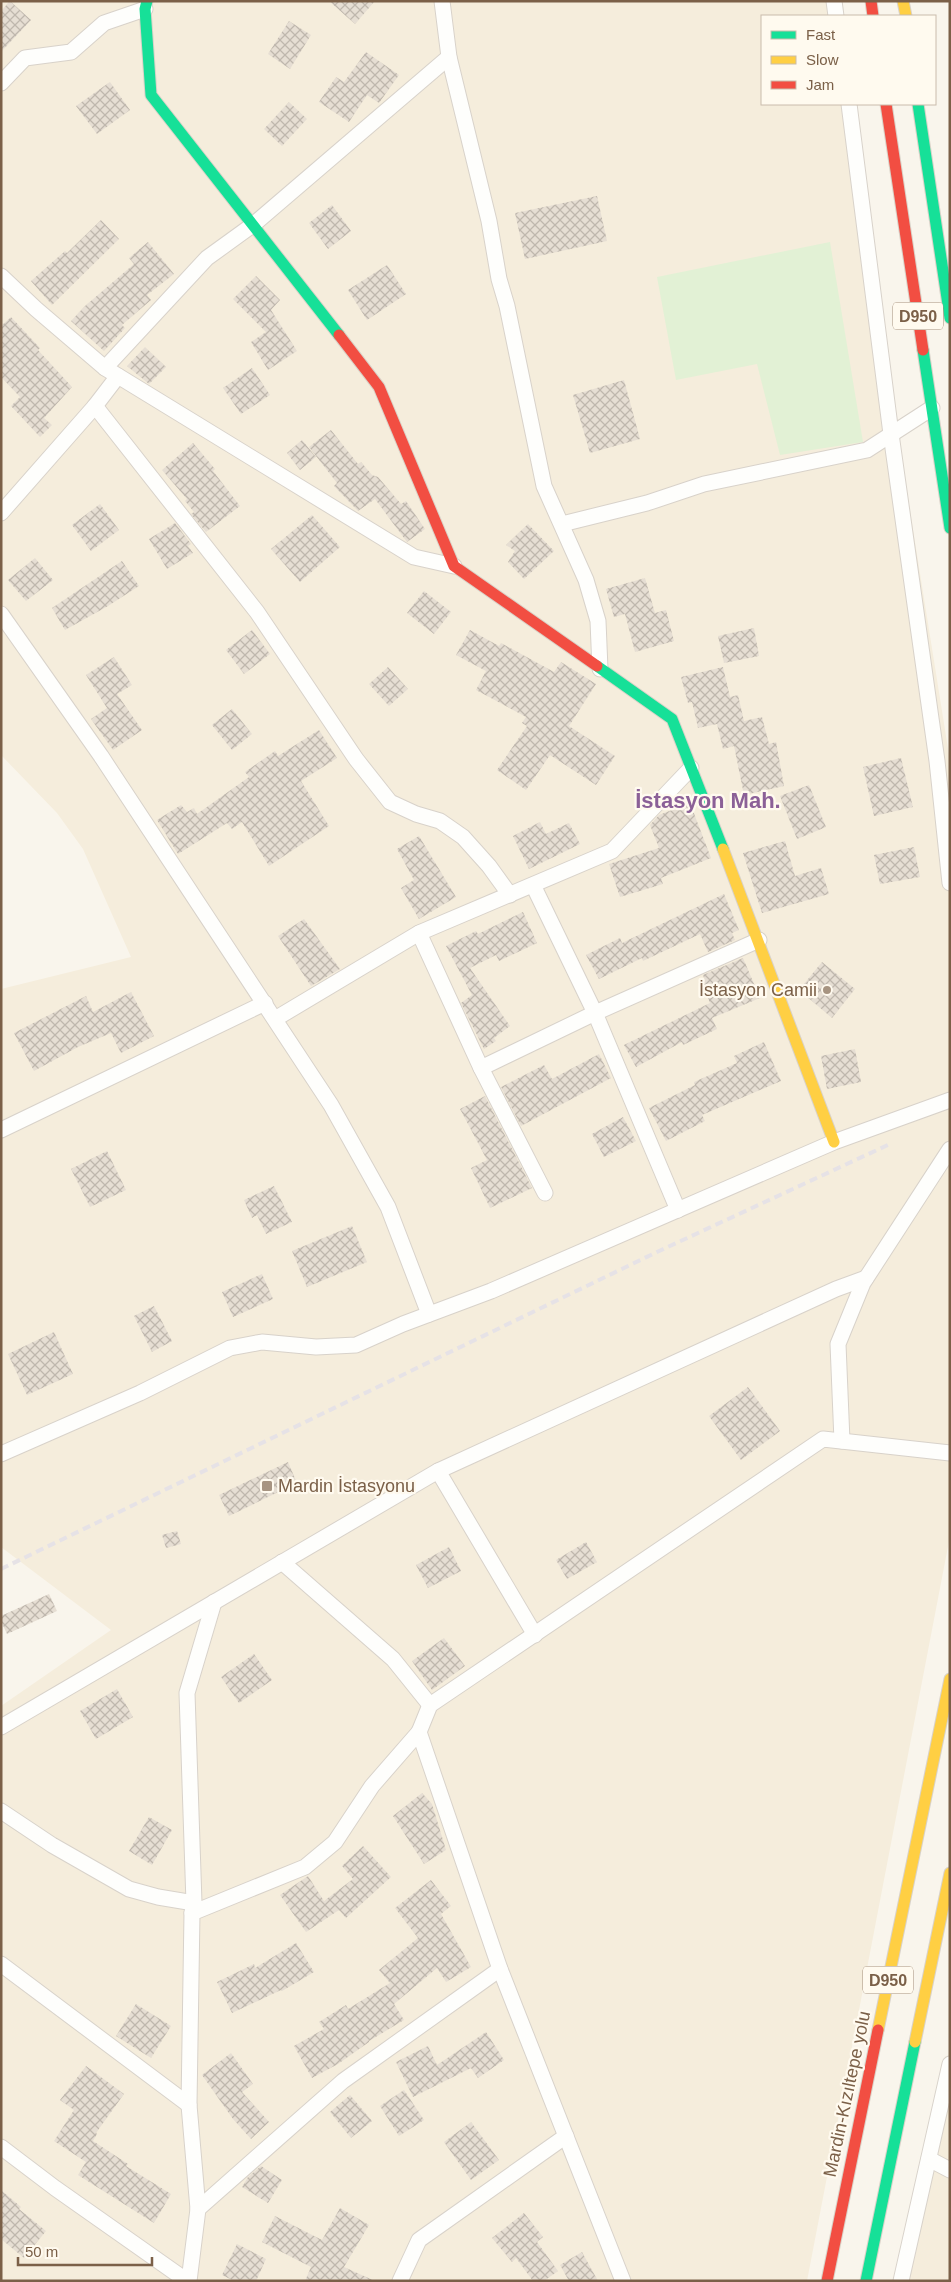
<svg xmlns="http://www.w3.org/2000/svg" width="951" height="2282" font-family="Helvetica,sans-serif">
<defs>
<pattern id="building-cross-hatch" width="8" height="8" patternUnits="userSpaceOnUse" patternTransform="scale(1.25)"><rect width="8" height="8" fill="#e6ded3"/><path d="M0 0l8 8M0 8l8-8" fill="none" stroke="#bfb7ad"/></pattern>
</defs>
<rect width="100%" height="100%" fill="#f9f5ec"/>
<g fill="#f5eddc">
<polygon points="1,1 829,1 831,16 762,16 762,104 845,104 950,761 950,1536 807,2281 1,2281 1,1706 111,1630 1,1547 1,989 131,957 83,849 57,813 1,755"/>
<polygon points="950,2047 950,2281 906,2281"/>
</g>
<polygon fill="#e2f1d5" points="830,242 863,442 780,455 757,364 676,380 657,277"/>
<g fill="url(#building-cross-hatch)">
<polygon points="10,1 31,20 1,52 1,11"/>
<polygon points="329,1 375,1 355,24"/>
<polygon points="289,21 311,35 290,69 268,54"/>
<polygon points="366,52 399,75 379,103 367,95 349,122 319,102 336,77 344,82"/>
<polygon points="110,82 130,110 97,134 76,106"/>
<polygon points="289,102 307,119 282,146 264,129"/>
<polygon points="597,196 607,241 525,259 515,213"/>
<polygon points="332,205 351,231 328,249 309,223"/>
<polygon points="101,220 119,239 52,305 31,281 65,251 67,253"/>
<polygon points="148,242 174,274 147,295 151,300 122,325 125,328 104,351 71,321 85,306 134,264 129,258"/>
<polygon points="387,265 406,294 367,320 348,290"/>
<polygon points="256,276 280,300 271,310 297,351 268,370 251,342 266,332 233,299"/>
<polygon points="11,317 40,348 38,350 72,387 44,418 52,425 40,437 11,406 20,397 1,377 1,326"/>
<polygon points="145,347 166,367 149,384 127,366"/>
<polygon points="252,368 270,395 241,414 223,388"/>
<polygon points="624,380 640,439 590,453 573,395"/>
<polygon points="331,430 358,464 361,462 372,475 378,477 401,504 406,501 425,529 407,542 375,499 358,511 334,486 337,483 309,447"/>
<polygon points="302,440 316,457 300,470 287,453"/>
<polygon points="193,443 215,469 213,471 240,506 206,532 191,514 194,512 185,501 187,499 162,470"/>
<polygon points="100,504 119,530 91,551 72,525"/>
<polygon points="312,515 340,547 300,582 271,549"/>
<polygon points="175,523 191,544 188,546 193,553 167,569 149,539"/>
<polygon points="528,524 554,551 524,579 508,562 515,551 506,545"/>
<polygon points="35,558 53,580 26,601 8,580"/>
<polygon points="122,561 139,586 108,606 65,630 52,608"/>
<polygon points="645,578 655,613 666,610 674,641 635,652 625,614 614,617 606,589"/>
<polygon points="424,591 451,612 434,634 407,613"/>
<polygon points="754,628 759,656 724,663 718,636"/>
<polygon points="252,630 270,654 244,674 226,650"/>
<polygon points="470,630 499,646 501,643 554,672 561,662 596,684 569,726 615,756 596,785 550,755 526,790 497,770 527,726 522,723 526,717 476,690 486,671 456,655"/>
<polygon points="114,657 132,685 117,694 142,730 113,750 91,719 107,708 86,675"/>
<polygon points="388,667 408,689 389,706 369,684"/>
<polygon points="723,667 730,697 738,695 744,721 762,717 769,744 776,742 784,786 744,795 734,746 723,749 717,724 698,728 692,702 688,703 681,677"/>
<polygon points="232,709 252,734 232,750 212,725"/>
<polygon points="319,730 337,758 301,781 329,826 269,866 242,822 232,829 227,823 178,854 157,820 181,805 187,812 194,808 197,814 249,777 245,772 275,751 278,756"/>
<polygon points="901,758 913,807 874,816 863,767"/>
<polygon points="809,785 826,827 797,839 780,796"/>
<polygon points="690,803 711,858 661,878 663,884 620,897 609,864 659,848 650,825 659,815"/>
<polygon points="540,822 546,834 569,823 580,844 529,869 513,836"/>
<polygon points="419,836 456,897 419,919 401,888 414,880 397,849"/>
<polygon points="785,841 795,876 821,868 829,894 762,913 743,853"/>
<polygon points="914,847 920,877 880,884 874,855"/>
<polygon points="724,894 739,930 732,933 735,940 708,952 700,934 643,961 642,958 599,979 586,955 620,938 622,943"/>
<polygon points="523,912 537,943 499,961 496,955 470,968 510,1026 494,1038 496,1041 484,1049 461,1003 472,995 446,946 476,931 478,934"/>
<polygon points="304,919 340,969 311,986 278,936"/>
<polygon points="743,958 760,998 712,1018 717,1029 683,1045 682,1042 636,1067 624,1045 710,1003 702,983 705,981 703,975"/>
<polygon points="822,962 855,989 832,1018 799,990"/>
<polygon points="131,992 154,1036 121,1053 111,1033 78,1047 34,1071 14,1033 86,996 93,1012"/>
<polygon points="764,1042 781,1081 702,1115 705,1121 666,1141 649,1108 695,1085 694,1082 737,1063 734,1056"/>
<polygon points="855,1049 861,1082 827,1089 821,1056"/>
<polygon points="599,1054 611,1078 521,1126 501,1087 544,1065 552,1079"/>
<polygon points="485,1096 532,1188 490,1208 471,1168 487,1160 460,1109"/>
<polygon points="623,1117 636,1141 604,1157 592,1134"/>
<polygon points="107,1151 126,1190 90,1207 71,1169"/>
<polygon points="274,1186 292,1222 266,1234 257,1215 252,1218 244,1200"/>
<polygon points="352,1226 367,1262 307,1287 292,1251"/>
<polygon points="262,1274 273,1299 233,1317 222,1292"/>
<polygon points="154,1306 172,1341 152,1352 134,1316"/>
<polygon points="54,1332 73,1374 27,1395 8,1354"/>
<polygon points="748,1387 780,1431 741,1460 709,1416"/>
<polygon points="288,1462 297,1483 229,1516 219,1495"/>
<polygon points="177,1531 181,1544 166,1548 162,1535"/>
<polygon points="586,1542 597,1562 567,1579 556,1560"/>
<polygon points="449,1547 461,1571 428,1588 416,1565"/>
<polygon points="49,1594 57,1611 7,1634 1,1621 1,1616"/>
<polygon points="444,1638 465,1666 432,1690 412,1661"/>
<polygon points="254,1654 272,1680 239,1703 221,1677"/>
<polygon points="117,1689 133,1717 96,1739 80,1711"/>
<polygon points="422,1793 432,1804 446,1850 424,1864 393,1816"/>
<polygon points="149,1817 172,1830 152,1865 129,1851"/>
<polygon points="363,1846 391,1877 346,1918 339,1910 306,1932 280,1895 308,1876 324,1901 353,1879 342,1866"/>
<polygon points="431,1880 451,1906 441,1914 471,1967 446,1982 437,1968 394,2004 404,2020 369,2041 369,2042 338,2064 312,2078 294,2046 324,2029 319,2022 346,2005 348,2009 390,1983 379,1970 418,1938 395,1908"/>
<polygon points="296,1943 314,1972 282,1991 281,1990 232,2013 217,1982 254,1964 255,1968"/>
<polygon points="136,2004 171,2026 151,2058 116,2036"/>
<polygon points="486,2032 504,2060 478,2078 471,2068 413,2097 396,2062 428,2046 437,2065"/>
<polygon points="231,2053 253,2084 242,2092 269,2122 251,2139 233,2119 202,2075"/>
<polygon points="86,2066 124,2094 96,2133 97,2134 93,2141 128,2164 126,2166 171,2194 154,2223 78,2175 86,2162 54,2141 74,2110 60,2100"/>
<polygon points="404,2090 424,2120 399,2136 380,2106"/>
<polygon points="350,2095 372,2121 351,2138 330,2112"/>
<polygon points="471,2122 499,2160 471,2180 444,2142"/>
<polygon points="261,2166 282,2180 268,2203 242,2187 248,2177"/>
<polygon points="1,2190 21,2207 19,2209 46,2231 24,2258 1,2239"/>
<polygon points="340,2208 369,2225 344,2267 375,2281 305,2281 311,2267 262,2242 275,2216 322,2240"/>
<polygon points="524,2213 543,2237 537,2242 558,2271 544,2281 533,2281 516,2258 512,2262 492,2238"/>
<polygon points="237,2244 266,2259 256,2281 234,2281 222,2275"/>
<polygon points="582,2252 598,2281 569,2281 560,2265"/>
</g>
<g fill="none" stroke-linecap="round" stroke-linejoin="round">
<g stroke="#d8d2ca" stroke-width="17">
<g id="street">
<polyline points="442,1 449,57 489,221 499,279 507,306 544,486 586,580 598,621 600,669"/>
<polyline points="834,1 836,16"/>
<polyline points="1,83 25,58 71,52 104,23 145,9"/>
<polyline points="849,104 891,434 937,761 950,883"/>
<polyline points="1,276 36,309 105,368 414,557 454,566"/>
<polyline points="105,368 207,258 254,224 449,57"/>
<polyline points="95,406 257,612 356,759 390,802 416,814 440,821 463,837 489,866 510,895"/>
<polyline points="1,513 95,406 118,376"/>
<polyline points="562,524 647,503 704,484 867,450 932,408"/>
<polyline points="1,614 101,756 331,1105 388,1207 429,1314"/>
<polyline points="533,885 595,1013 678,1210"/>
<polyline points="419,933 481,1068 545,1193"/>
<polyline points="275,1019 419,933 612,851 691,768"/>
<polyline points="481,1068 595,1013 759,940"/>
<polyline points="1,1130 265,1003"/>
<polyline points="842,1441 838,1344 863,1283 950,1149"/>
<polyline points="1,1454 140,1393 230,1348 262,1342 316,1347 356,1345 403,1324 491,1291 834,1142 950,1100"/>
<polyline points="438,1471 535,1635"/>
<polyline points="282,1562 393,1659 430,1705"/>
<polyline points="1,1727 438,1471 836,1289 866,1278"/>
<polyline points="1,1811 52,1845 129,1889 158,1897 194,1903"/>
<polyline points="192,1913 194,1903 187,1693 214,1602"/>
<polyline points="1,1964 189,2105"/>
<polyline points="1,2147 55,2188 187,2281"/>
<polyline points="929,2159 950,2170"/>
<polyline points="198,2209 343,2081 500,1969"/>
<polyline points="189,2281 198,2209 189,2105 192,1913 305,1867 335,1842 372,1786 419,1732"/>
<polyline points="400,2281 419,2240 566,2136"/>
<polyline points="623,2281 500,1969 419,1732 430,1705 823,1439 950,1453"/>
<polyline points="901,2281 950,2064"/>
</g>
</g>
<g stroke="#d9d2c8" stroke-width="13">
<g id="fast">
<polyline points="147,1 145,9 151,95 339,335"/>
<polyline points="918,104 950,318"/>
<polyline points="923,350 950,528"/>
<polyline points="597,666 672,719 723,849"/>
<polyline points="866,2281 915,2042"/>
</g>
</g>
<g stroke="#d9d2c8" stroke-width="13">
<g id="slow">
<polyline points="903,1 906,16"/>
<polyline points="723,849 834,1142"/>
<polyline points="878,2030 950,1679"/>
<polyline points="915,2042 950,1873"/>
</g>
</g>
<g stroke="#d9d2c8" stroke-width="13">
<g id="jam">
<polyline points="871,1 873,16"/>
<polyline points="886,104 923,350"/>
<polyline points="339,335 379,387 454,566 597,666"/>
<polyline points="827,2281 878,2030"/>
</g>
</g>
<use href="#street" stroke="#fefefc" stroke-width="15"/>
<use href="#fast" stroke="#16e098" stroke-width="11"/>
<use href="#slow" stroke="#ffcf43" stroke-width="11"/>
<use href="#jam" stroke="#f24e42" stroke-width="11"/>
<polyline stroke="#e6e2e6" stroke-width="4" stroke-dasharray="8 5" stroke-linecap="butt" points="1,1569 657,1252 890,1144"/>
</g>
<g fill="#a79481" stroke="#fffaef" stroke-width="2">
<circle cx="827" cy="990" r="5"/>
<rect x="261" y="1480" width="12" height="12" rx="2.5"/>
</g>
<g text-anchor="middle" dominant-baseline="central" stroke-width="4.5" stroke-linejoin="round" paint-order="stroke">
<g fill="#fffaef" stroke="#a38e7a" stroke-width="1">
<rect x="893" y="302.5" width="50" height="27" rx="4"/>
<rect x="863" y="1966.5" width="50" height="27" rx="4"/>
</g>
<g font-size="16" font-weight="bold" fill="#7b6048">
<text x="918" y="316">D950</text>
<text x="888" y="1980">D950</text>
</g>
<g font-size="18" fill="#7b6048" stroke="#fffaef" text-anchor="end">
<text x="817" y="990">İstasyon Camii</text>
<text x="278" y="1486" text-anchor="start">Mardin İstasyonu</text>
</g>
<g font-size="18" fill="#7b6048" stroke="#fffaef">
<text transform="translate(847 2094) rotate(-78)">Mardin-Kızıltepe yolu</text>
</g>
<g font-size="22" font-weight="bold" fill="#8b6097" stroke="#fffaef">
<text x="708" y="800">İstasyon Mah.</text>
</g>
</g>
<rect width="951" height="2282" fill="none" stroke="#7b6048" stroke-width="5"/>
<rect x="761" y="15" width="175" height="90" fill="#fffaef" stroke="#cabcac"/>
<rect x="771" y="31" width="25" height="8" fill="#16e098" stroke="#cabcac"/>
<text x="806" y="40" font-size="15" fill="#7b6048">Fast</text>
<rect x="771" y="56" width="25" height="8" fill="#ffcf43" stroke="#cabcac"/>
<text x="806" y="65" font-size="15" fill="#7b6048">Slow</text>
<rect x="771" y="81" width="25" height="8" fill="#f24e42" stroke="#cabcac"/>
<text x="806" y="90" font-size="15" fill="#7b6048">Jam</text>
<path d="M18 2257v8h134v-8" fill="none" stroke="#7b6048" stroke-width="2.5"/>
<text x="25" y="2257" font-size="15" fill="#7b6048" stroke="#fffaef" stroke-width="4" paint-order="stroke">50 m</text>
</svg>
